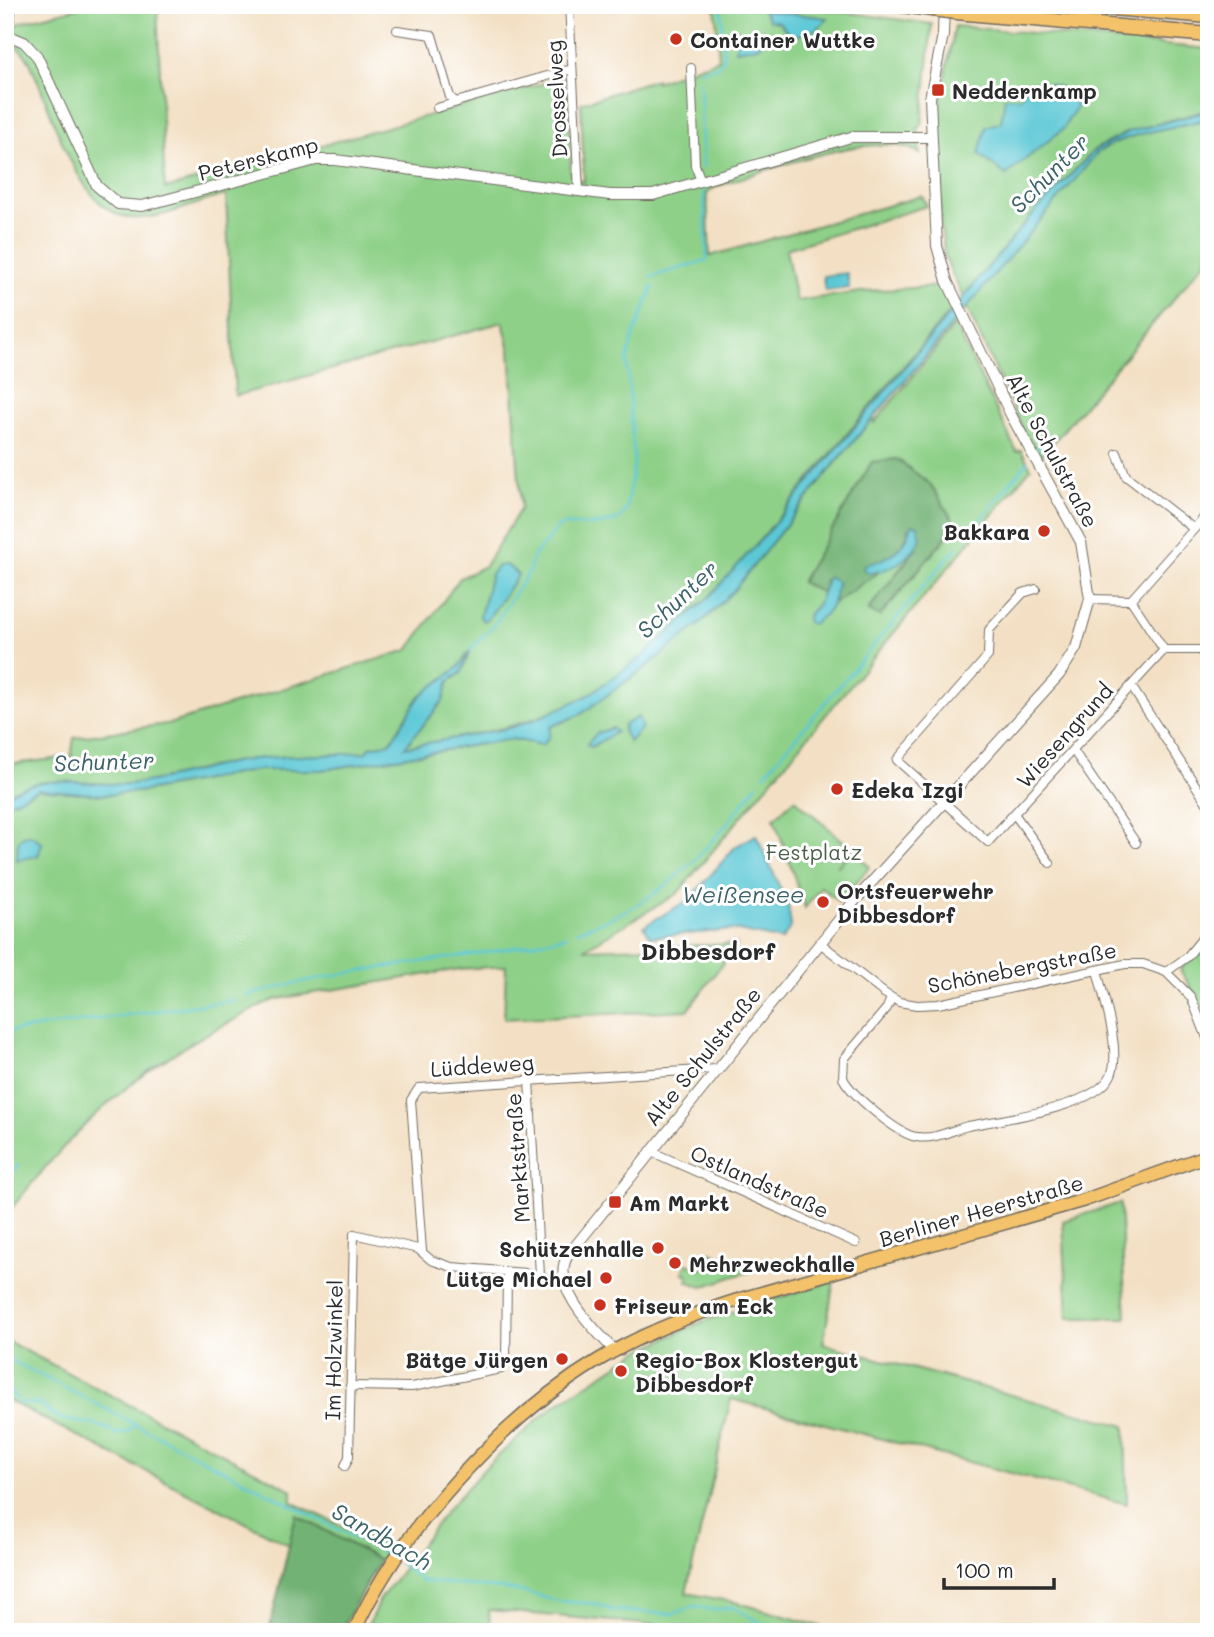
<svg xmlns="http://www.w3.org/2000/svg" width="1214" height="1637" font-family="Mali,sans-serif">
<rect width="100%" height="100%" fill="#fff"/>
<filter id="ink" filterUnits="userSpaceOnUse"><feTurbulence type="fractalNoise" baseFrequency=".0143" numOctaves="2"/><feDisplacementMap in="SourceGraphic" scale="14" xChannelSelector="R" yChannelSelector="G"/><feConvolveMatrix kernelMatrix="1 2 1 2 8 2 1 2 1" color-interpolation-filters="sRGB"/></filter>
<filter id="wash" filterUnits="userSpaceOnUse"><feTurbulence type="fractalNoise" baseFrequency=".00686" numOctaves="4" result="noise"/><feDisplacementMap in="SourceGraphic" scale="28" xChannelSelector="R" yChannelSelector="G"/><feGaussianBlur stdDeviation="1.57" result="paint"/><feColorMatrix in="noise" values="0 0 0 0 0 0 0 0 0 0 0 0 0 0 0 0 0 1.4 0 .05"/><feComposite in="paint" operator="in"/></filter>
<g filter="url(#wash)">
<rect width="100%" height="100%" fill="#f3e0c4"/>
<g fill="#8ed088" stroke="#5c7e5a" stroke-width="2" fill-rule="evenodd">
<path d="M76,5H157L165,189L562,78L568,82L571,177L584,182L581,103L656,79V82L719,59L715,5H793L932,24L922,124L918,129L920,154C883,125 758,173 715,187L707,193L710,256L922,196L927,206L786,249L796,301L868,291L941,286L953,308C909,359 866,411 823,463C758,543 679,646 587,696C529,728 468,736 404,747L449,681L461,673L468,653L458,668L420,696L390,743L371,747L367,752C325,757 281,754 239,761C203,767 167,781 130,784C90,787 40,771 5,796V765L71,757L74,738L172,723L408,650L460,578L485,566L521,508L510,350L503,322L235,396L226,195C197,201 164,220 133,218C74,214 52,104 28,59L20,49L5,42V33L22,22L77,8Z"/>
<polygon points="955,26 1209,49 1209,105 1204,111 1128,132 1095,149 1031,216 963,297 945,258 941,227 938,114"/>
<path d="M1209,118V257L1041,457L1025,434L966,306L1098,152C1129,131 1173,129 1209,118Z"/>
<path d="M955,325L1017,452L1021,450L1031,468L677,894L584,949L737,944L688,1010L504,1019L506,966L460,969L277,999C256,1006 243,1016 224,1025C132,1071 67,1136 5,1217V805L38,789L104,795L145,791L258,770H322L512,739L542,745L549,737L550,727L581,714L702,622L734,590L873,417L874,423ZM897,459L931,485L956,526L880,616L868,610L917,547L921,538L918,526L913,524L908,539L899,548L888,557L865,565L863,569L877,573L835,602L837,582L833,578L825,580L823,593L801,582L872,462Z"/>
<polygon points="795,799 851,848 837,867 852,850 870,867 839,902 821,887 805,908 774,818"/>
<polygon points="1209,937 1209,1007 1204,1008 1180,970"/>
<polygon points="1120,1203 1126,1318 1068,1318 1063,1221"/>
<polygon points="710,1252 754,1270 702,1287 687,1281 689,1275 683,1273 687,1263 702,1269"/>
<polygon points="834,1281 823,1344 1125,1426 1127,1504 731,1399 686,1593 739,1603 840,1632 732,1632 489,1610 490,1632 365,1632 379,1601 446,1511 488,1465 551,1408 637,1352 706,1320"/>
<polygon points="5,1340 292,1490 292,1502 356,1533 391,1545 380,1560 296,1515 289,1545 5,1399"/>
</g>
<g fill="#72b274" stroke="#4e6e50" stroke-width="2">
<path d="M897,459L931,485L956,525L880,616L868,611L917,547L909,529C906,549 884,561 865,565L869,573L879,572L834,603L837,583L825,580L823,593L801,582L872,462Z"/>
<polygon points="296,1515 380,1560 340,1632 269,1632"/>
</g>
<g fill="#5cc8d6" stroke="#447a80" stroke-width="2">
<path d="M763,10L828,18C818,32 802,36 785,36L787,31L779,22L769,20Z"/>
<polygon points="738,33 757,33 762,39 760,46 736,50"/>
<path d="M1028,82C1051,84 1066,83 1077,106L1063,129L1006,175L979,154L986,127L1001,122L1005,97L1021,98Z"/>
<path d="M1209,105V118C1173,129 1129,131 1098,152L837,461L734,590L702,622L649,665L581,714L550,727L549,737L542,745L512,739L322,770H258L145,791L104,795L38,789L5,805V796C43,770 87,787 129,784C167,781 202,768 239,761C281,754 325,757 367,752L370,747L390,743L420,696L458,668L471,649L461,673L449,681L443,701L405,747L510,728L536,719L587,696L639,659L709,597L764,536L1031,216L1096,149L1128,132L1204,112Z"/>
<polygon points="847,273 849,288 825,291 823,276"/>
<path d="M913,524L918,526L921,538C912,558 890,571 869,573L863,569L865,565C879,562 898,553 906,540C910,535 908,530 913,524Z"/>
<polygon points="507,565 518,575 488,619 483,621 480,616 491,574 498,566"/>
<path d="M828,577L837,582C836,603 830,613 812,624L807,622V616L818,604Z"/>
<polygon points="638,717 642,728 629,742 623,731 624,725"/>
<polygon points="612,728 616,732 591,747 587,744 597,733"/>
<polygon points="31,835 42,843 38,856 17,860 18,842 23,836"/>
<polygon points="756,835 788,905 791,926 782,940 734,930 650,937 644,926 690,899 735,847"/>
</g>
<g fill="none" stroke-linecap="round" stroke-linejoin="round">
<g stroke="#5cc8d6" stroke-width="2.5">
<polyline points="699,71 718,66 724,58 721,5"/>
<polyline points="700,81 703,167"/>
<polyline points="651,277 707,260 704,192"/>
<polyline points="1038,448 1042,443"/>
<polyline points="974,528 1027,462"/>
<polyline points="470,650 494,625 530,570 533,557 560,525 598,525 618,520 626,510 634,462 627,361 633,337 653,286"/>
<polyline points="764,775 956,548"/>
<path d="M578,931C595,924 613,918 629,909C682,881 723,832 757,784"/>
<path d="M247,996C351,964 461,963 566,936"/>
<polyline points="5,1032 235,1000"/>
<polyline points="5,1183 18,1165"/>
<polyline points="5,1357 135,1424"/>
<path d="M5,1385L21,1404L40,1403C63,1431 88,1415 117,1434L129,1431L135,1424L391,1557"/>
<polyline points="399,1563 422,1581 515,1590 558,1601 597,1604 612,1610 672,1614 695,1606 713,1610 733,1607 776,1632"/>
</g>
</g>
</g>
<g filter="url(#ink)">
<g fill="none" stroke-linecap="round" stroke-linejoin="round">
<g stroke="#716a61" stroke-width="10">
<g id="minor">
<polyline points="569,5 579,191"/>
<polyline points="397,30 432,35 450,97 456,102 572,69"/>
<polyline points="8,35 12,5"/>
<polyline points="691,68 695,165 701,181"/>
<polyline points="437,108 458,102"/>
<polyline points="1117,453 1126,476 1194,529"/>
<polyline points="1036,589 1023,593 989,630 988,656 897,760 988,842 1164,650 1131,600"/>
<polyline points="1090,599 1131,600 1209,512"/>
<polyline points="1164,650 1201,650 1209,643"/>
<polyline points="1201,650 1209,662"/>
<polyline points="1131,686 1209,806"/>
<polyline points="1073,750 1136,843"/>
<polyline points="1015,815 1050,863"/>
<polyline points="820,943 884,993 899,1002 917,1005 938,1004 1125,964 1143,964 1166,972 1187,957 1209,930"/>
<polyline points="1166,972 1191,997 1209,1043"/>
<path d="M891,998L887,1008L844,1059L843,1078C851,1094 898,1135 917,1137C935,1140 951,1130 968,1126C1002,1119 1096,1108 1111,1075C1122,1051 1103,996 1097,970"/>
<polyline points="529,1080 540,1275"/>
<polyline points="650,1151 856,1243"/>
<polyline points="422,1251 411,1100 419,1088 716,1069"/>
<polyline points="350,1386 412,1387 501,1369 506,1361 507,1272"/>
<polyline points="345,1466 349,1457 354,1234 418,1249 431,1260 452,1267 526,1273 565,1284"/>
</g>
</g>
<g stroke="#716a61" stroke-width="12">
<g id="tertiary">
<polyline points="5,34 24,42 37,56 97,186 118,204 142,206 316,160 335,160 610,195 653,195 851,137 931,137"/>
<path d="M615,1351C594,1329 549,1286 568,1255L851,905L1059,675L1076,648L1090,599L1081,542L1011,415L947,281L937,246L930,98L943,35L944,6"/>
</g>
</g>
<g stroke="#716a61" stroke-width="15">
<path id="primary" d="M354,1632C399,1531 502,1419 597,1361C642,1333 693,1314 744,1298L1085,1200L1209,1155"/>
</g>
<g stroke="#716a61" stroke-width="17">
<g id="motorway">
<polyline points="902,5 932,9"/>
<polyline points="1075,5 1209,16"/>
<polyline points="956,12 1209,35"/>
</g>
</g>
<use href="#minor" stroke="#fff" stroke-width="8"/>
<use href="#tertiary" stroke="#fff" stroke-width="10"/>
<use href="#primary" stroke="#f3c26a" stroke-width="12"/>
<use href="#motorway" stroke="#f3c26a" stroke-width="14"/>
<g stroke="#716a61" stroke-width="17" stroke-linecap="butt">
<polyline id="motorway-bridge" points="932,9 956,12"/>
</g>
<use href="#motorway-bridge" stroke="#f3c26a" stroke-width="14"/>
</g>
</g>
<g fill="#c8321e" stroke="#fff" stroke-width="2.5">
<circle cx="676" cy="39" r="7"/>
<rect x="931" y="83" width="14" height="14" rx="3.5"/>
<circle cx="1044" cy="531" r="7"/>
<circle cx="837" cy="789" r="7"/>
<circle cx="823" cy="902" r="7"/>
<rect x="608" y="1195" width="14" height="14" rx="3.5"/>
<circle cx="658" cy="1248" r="7"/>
<circle cx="675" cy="1263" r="7"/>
<circle cx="606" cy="1278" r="7"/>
<circle cx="600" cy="1305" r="7"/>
<circle cx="562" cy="1359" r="7"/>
<circle cx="621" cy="1371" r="7"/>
</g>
<g text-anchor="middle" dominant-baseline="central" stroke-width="6" stroke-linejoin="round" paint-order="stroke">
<g font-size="21" font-weight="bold" fill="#2b2b2b" stroke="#fff" text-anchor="start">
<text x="690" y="39">Container Wuttke</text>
<text x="952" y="90">Neddernkamp</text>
<text x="1030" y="531" text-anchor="end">Bakkara</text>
<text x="851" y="789">Edeka Izgi</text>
<text x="837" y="890">Ortsfeuerwehr<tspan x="837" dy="24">Dibbesdorf</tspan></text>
<text x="629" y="1202">Am Markt</text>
<text x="644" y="1248" text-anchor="end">Schützenhalle</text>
<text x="689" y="1263">Mehrzweckhalle</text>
<text x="592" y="1278" text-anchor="end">Lütge Michael</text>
<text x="614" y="1305">Friseur am Eck</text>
<text x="548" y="1359" text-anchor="end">Bätge Jürgen</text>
<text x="635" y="1359">Regio-Box Klostergut<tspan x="635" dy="24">Dibbesdorf</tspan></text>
</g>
<g font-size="21" fill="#2b2b2b" stroke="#fff">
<text transform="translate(556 99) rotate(-93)">Drosselweg</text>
<text transform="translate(258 158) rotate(-14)">Peterskamp</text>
<text transform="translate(1053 450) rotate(62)">Alte Schulstraße</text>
<text transform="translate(1064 735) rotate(-48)">Wiesengrund</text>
<text transform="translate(1022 967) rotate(-11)">Schönebergstraße</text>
<text transform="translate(702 1056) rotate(-51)">Alte Schulstraße</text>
<text transform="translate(482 1065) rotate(-4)">Lüddeweg</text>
<text transform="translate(517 1158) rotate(-94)">Marktstraße</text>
<text transform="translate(760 1181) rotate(24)">Ostlandstraße</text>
<text transform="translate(981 1210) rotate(-16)">Berliner Heerstraße</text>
<text transform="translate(333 1350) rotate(-89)">Im Holzwinkel</text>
</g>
<g font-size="21" fill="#495d47" stroke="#fff">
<text x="814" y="851">Festplatz</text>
</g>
<g font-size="23" font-style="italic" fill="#3c6267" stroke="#fff">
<text transform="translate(1049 173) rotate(-45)">Schunter</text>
<text transform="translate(677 599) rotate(-43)">Schunter</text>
<text transform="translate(104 761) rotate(-2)">Schunter</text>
<text x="743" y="894">Weißensee</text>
<text transform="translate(382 1536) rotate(30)">Sandbach</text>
</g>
<g font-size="24" font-weight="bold" fill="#2b2b2b" stroke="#fff">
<text x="708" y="950">Dibbesdorf</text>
</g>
</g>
<rect width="1214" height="1637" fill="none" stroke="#fff" stroke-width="28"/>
<path d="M944 1578v10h110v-10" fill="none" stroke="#2b2b2b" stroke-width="3.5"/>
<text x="955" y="1578" font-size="21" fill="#2b2b2b" stroke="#ffffff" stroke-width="5" paint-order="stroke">100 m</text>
</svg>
